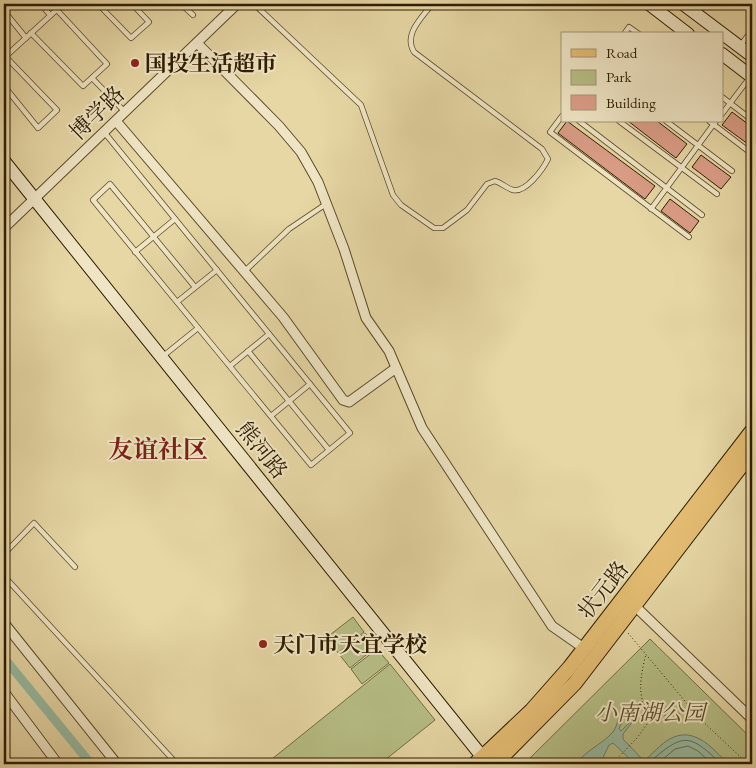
<svg xmlns="http://www.w3.org/2000/svg" width="756" height="768" font-family="'EB Garamond','Noto Serif SC',serif">
<rect width="100%" height="100%" fill="#e6d7a5"/>
<filter id="stains"><feTurbulence type="fractalNoise" baseFrequency=".004" numOctaves="4"/><feColorMatrix values="0 0 0 0 .2 0 0 0 0 .09 0 0 0 0 .02 0 0 0 .5 -.17"/></filter>
<radialGradient id="worn" r=".72"><stop offset=".6" stop-color="#630" stop-opacity="0"/><stop offset="1" stop-color="#630" stop-opacity=".3"/></radialGradient>
<g fill="#b6be85" stroke="#726d42">
<polygon points="353,617 364,632 338,653 326,638"/>
<polygon points="365,633 376,647 350,668 339,654"/>
<polygon points="650,639 752,739 752,764 524,764"/>
<polygon points="377,649 389,663 362,684 351,669"/>
<polygon points="390,664 435,720 380,764 276,764 272,759"/>
</g>
<path fill="#97baa1" stroke="#6d7b61" fill-rule="evenodd" d="M626,710L632,714L634,720L623,734V739L644,761C651,755 657,748 665,742C691,723 711,746 728,764H635L613,743L609,745L600,764H576C586,750 601,745 612,733C619,725 616,716 626,710ZM625,714L630,717V722L621,731L619,729Z"/>
<g fill="none" stroke-linecap="round" stroke-linejoin="round">
<g stroke="#636b50" stroke-width="1">
<path d="M647,764C682,735 687,730 721,764"/>
<polyline points="657,764 675,749 688,746 698,751 712,764"/>
</g>
<polyline stroke="#97baa1" stroke-width="9" points="4,658 91,764"/>
</g>
<g fill="#db9d87" stroke="#2f1c00">
<polygon points="732,112 752,127 752,147 722,125"/>
<polygon points="567,121 655,186 645,199 558,133"/>
<polygon points="628,121 657,121 687,144 676,158"/>
<polygon points="701,155 731,177 721,189 692,167"/>
<polygon points="670,199 699,221 690,233 661,211"/>
</g>
<g fill="none" stroke-linecap="round" stroke-linejoin="round">
<g stroke="#5d4b29" stroke-width="6">
<g id="lane">
<polyline points="41,4 50,15"/>
<polyline points="98,4 131,38 149,22 132,4"/>
<polyline points="181,4 193,15"/>
<path d="M254,4L361,105L393,195L401,205L434,228H443L467,210L487,184L495,181C502,183 506,188 513,190C526,193 543,169 548,159L542,149L414,52C403,34 422,18 432,4"/>
<polyline points="4,11 26,38"/>
<polyline points="31,33 83,86 107,64 57,10"/>
<polyline points="624,34 629,27 639,34"/>
<polyline points="740,46 752,30"/>
<polyline points="5,57 63,4"/>
<polyline points="92,78 125,112"/>
<polyline points="4,86 38,128 57,110 5,56"/>
<polyline points="722,97 752,120"/>
<polyline points="722,114 750,77"/>
<polyline points="562,116 550,132 689,237"/>
<polyline points="579,121 702,215"/>
<polyline points="619,121 717,194"/>
<polyline points="666,121 732,171"/>
<polyline points="709,121 747,150"/>
<polyline points="104,132 350,433 311,465 93,200 110,184 195,287"/>
<polyline points="651,209 716,121"/>
<polyline points="135,252 175,219"/>
<polyline points="245,271 289,229 326,204"/>
<polyline points="177,302 217,270"/>
<polyline points="248,351 329,450"/>
<polyline points="162,357 198,328"/>
<polyline points="230,366 269,334"/>
<polyline points="271,416 310,384"/>
<polyline points="4,554 34,523 75,567"/>
<polyline points="4,576 177,764"/>
</g>
</g>
<g stroke="#5d4b29" stroke-width="11">
<g id="street">
<polyline points="197,43 279,126 301,152 318,182 344,249 366,318 389,351 422,428 552,626 585,649"/>
<polyline points="116,121 283,317 343,400 349,402 396,368"/>
<polyline points="4,228 237,4"/>
<polyline points="635,606 752,719"/>
<polyline points="4,623 117,764"/>
<polyline points="4,692 58,764"/>
</g>
</g>
<g stroke="#2f1c00" stroke-width="14">
<g id="secondary">
<polyline points="649,4 688,34"/>
<polyline points="683,4 752,56"/>
<polyline points="722,54 752,77"/>
<polyline points="4,161 488,764"/>
</g>
</g>
<g stroke="#2f1c00" stroke-width="16">
<g id="primary">
<polyline points="475,764 532,710 570,667 752,431"/>
<polyline points="495,764 575,683 752,452"/>
</g>
</g>
<g stroke="#2f1c00" stroke-width="1" stroke-dasharray="1 2.5" stroke-linecap="butt">
<polyline points="628,633 699,718 748,764"/>
<polyline points="654,716 693,712"/>
<path d="M612,764L637,738L653,716C651,713 646,710 645,707C637,692 642,669 646,654"/>
</g>
<use href="#lane" stroke="#efe5c4" stroke-width="4.5"/>
<use href="#street" stroke="#efe5c4" stroke-width="9"/>
<use href="#secondary" stroke="#efe5c4" stroke-width="12"/>
<use href="#primary" stroke="#e3bc72" stroke-width="14"/>
</g>
<g fill="#8f2418" stroke="#efe5c4" stroke-width="2">
<circle cx="135" cy="63" r="5"/>
<circle cx="263" cy="644" r="5"/>
</g>
<g text-anchor="middle" dominant-baseline="central" stroke-width="4" stroke-linejoin="round" paint-order="stroke">
<g font-size="22" font-weight="bold" fill="#2f1c00" stroke="#efe5c4" text-anchor="start">
<text x="145" y="63">国投生活超市</text>
<text x="273" y="644">天门市天宜学校</text>
</g>
<g font-size="22" fill="#2f1c00" stroke="#efe5c4">
<text transform="translate(97 113) rotate(-44)">博学路</text>
<text transform="translate(262 450) rotate(51)">熊河路</text>
<text transform="translate(603 590) rotate(-52)">状元路</text>
</g>
<g font-size="22" font-style="italic" fill="#584d28" stroke="#efe5c4">
<text x="650" y="712">小南湖公园</text>
</g>
<g font-size="25" font-weight="bold" fill="#7a1f14" stroke="#efe5c4">
<text x="158" y="449">友谊社区</text>
</g>
</g>
<rect width="756" height="768" fill="none" stroke="#e6d7a5" stroke-width="20"/>
<rect x="5" y="5" width="746" height="758" fill="none" stroke="#2f1c00" stroke-width="2.5"/>
<rect x="10" y="10" width="736" height="748" fill="none" stroke="#2f1c00"/>
<rect x="561" y="32" width="162" height="90" fill="#efe5c4" stroke="#a29576"/>
<rect x="571" y="49" width="25" height="8" fill="#e3bc72" stroke="#a29576"/>
<text x="606" y="58" font-size="15" fill="#2f1c00">Road</text>
<rect x="571" y="70" width="25" height="15" fill="#b6be85" stroke="#a29576"/>
<text x="606" y="82" font-size="15" fill="#2f1c00">Park</text>
<rect x="571" y="95" width="25" height="15" fill="#db9d87" stroke="#a29576"/>
<text x="606" y="108" font-size="15" fill="#2f1c00">Building</text>
<rect width="100%" height="100%" filter="url(#stains)"/>
<rect width="100%" height="100%" fill="url(#worn)"/>
</svg>
